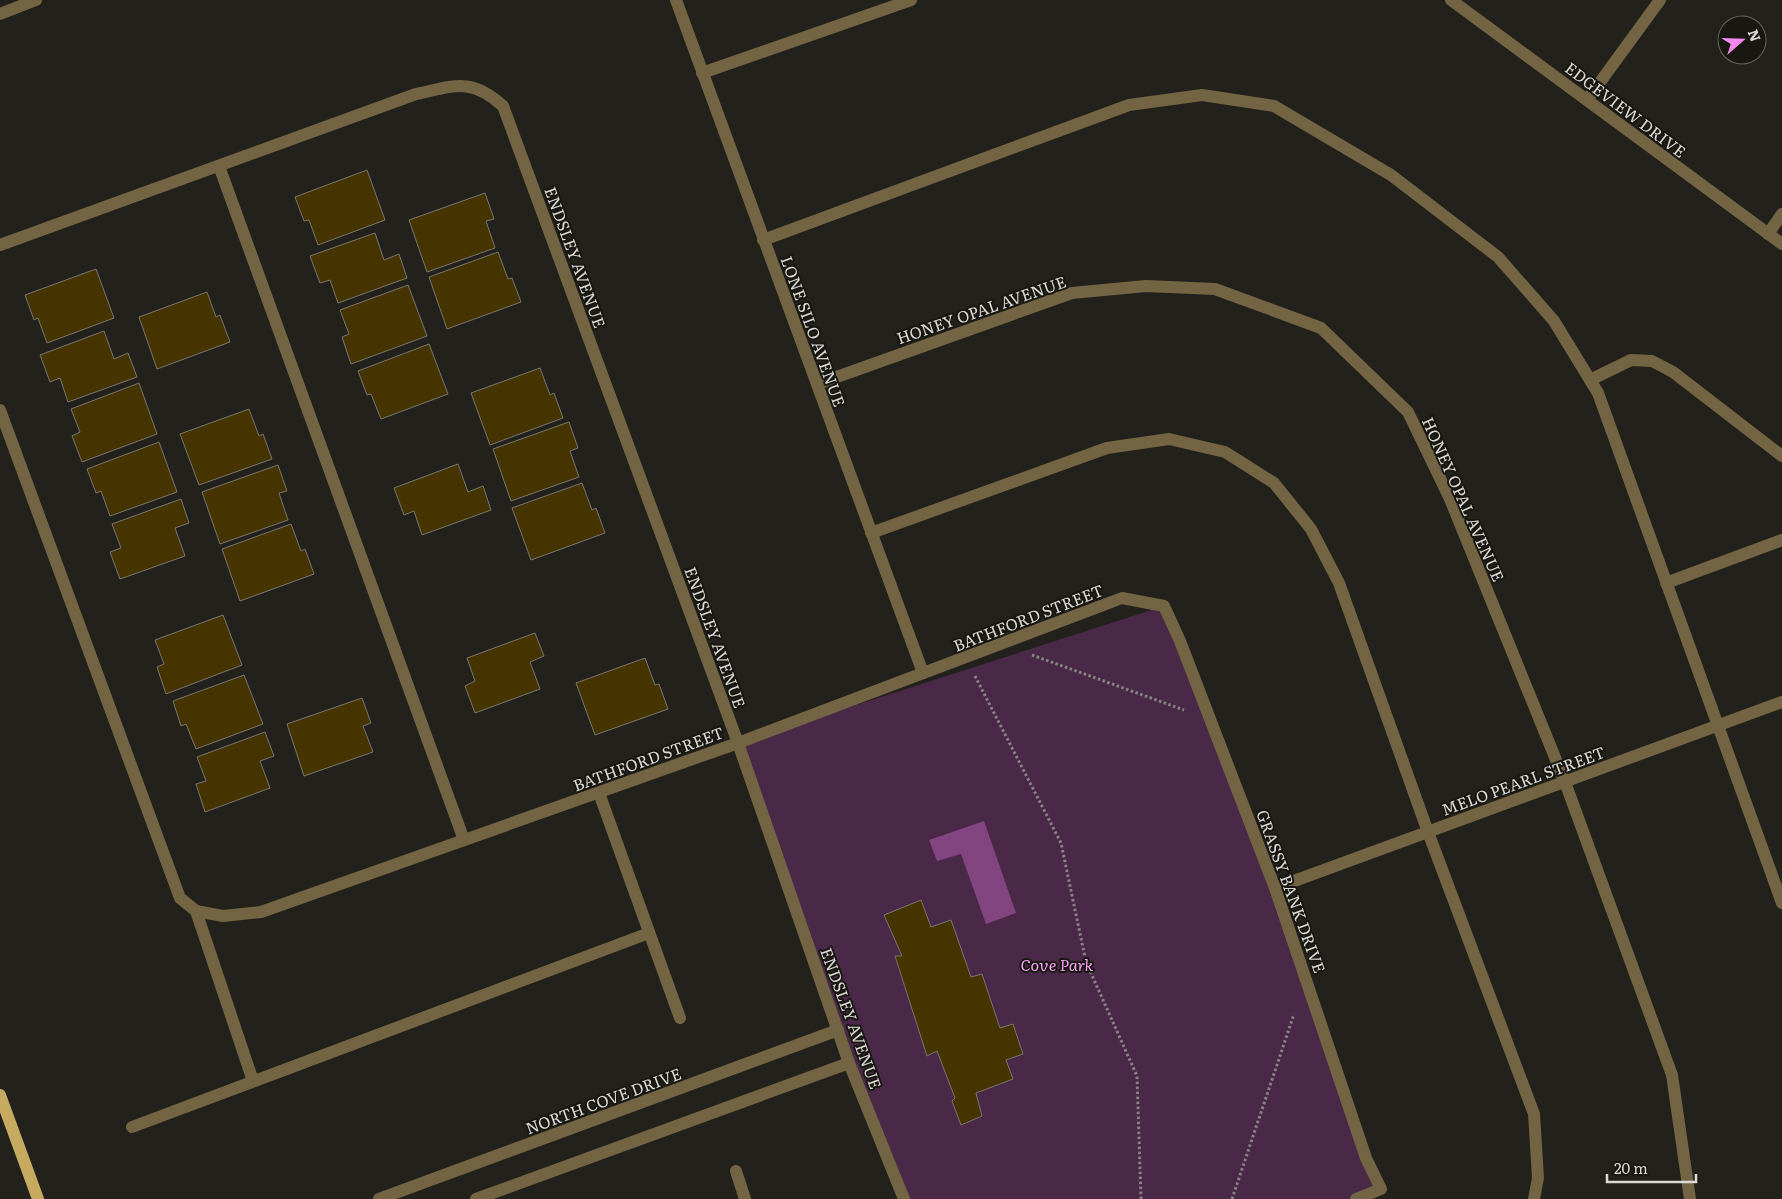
<svg xmlns="http://www.w3.org/2000/svg" width="1782" height="1199" font-family="Literata,serif">
<rect width="100%" height="100%" fill="#23211b"/>
<polygon fill="#492848" points="1164,606 1381,1189 1354,1199 904,1199 738,743"/>
<polygon fill="#824580" points="984,821 1016,913 986,924 961,854 937,861 929,840"/>
<g fill="#453400" stroke="#7a7771">
<polygon points="367,170 385,220 318,245 309,220 304,221 295,197"/>
<polygon points="485,193 494,219 486,221 495,248 427,272 409,220"/>
<polygon points="375,233 384,260 399,254 407,278 338,303 330,280 320,283 310,256"/>
<polygon points="498,252 508,279 512,278 521,302 447,329 429,277"/>
<polygon points="96,269 114,318 47,343 38,318 34,320 25,295"/>
<polygon points="408,285 427,336 351,364 342,337 349,334 340,310"/>
<polygon points="207,292 216,317 220,315 230,342 157,369 139,317"/>
<polygon points="104,331 114,359 128,353 137,377 68,402 60,378 50,382 40,355"/>
<polygon points="429,344 448,394 381,419 371,394 367,395 358,371"/>
<polygon points="540,368 550,395 554,393 563,418 490,445 471,393"/>
<polygon points="139,383 157,434 82,462 72,436 80,432 71,409"/>
<polygon points="249,409 259,436 263,434 272,459 199,485 180,434"/>
<polygon points="569,422 578,448 570,451 579,477 511,501 493,449"/>
<polygon points="159,442 177,492 110,516 101,491 96,493 87,469"/>
<polygon points="458,464 468,492 483,486 491,510 422,535 414,511 404,515 394,488"/>
<polygon points="278,465 287,491 279,493 288,520 220,544 202,492"/>
<polygon points="582,483 592,510 596,508 605,533 531,560 512,508"/>
<polygon points="181,499 189,523 175,528 185,556 120,579 110,552 121,548 112,524"/>
<polygon points="291,524 301,551 305,549 314,574 240,601 222,549"/>
<polygon points="223,615 242,665 166,694 157,667 164,664 155,640"/>
<polygon points="535,633 544,656 530,662 540,689 475,713 465,686 475,681 467,658"/>
<polygon points="645,658 655,685 659,684 668,709 595,735 576,683"/>
<polygon points="244,675 263,724 196,749 186,724 181,726 173,701"/>
<polygon points="362,698 371,723 363,726 373,752 304,776 287,724"/>
<polygon points="265,732 274,756 260,761 270,788 205,812 196,784 206,781 197,757"/>
<polygon points="921,900 931,927 951,920 971,977 982,974 1000,1028 1013,1024 1023,1054 1006,1060 1013,1079 976,1093 982,1116 961,1125 952,1101 955,1098 937,1051 927,1056 895,956 902,956 884,915"/>
</g>
<g fill="none" stroke-linecap="round" stroke-linejoin="round">
<g stroke="#878581" stroke-width="3" stroke-dasharray="2.5 2.5" stroke-linecap="butt">
<polyline points="1032,655 1184,710"/>
<polyline points="975,676 1061,843 1086,962 1137,1076 1141,1199"/>
<polyline points="1232,1199 1294,1014"/>
</g>
<g stroke="#736543" stroke-width="12">
<polyline points="676,0 923,673"/>
<polyline points="1451,0 1782,244"/>
<polyline points="0,14 36,0"/>
<polyline points="702,73 911,0"/>
<polyline points="1587,100 1660,0"/>
<polyline points="219,166 464,840"/>
<polyline points="1768,234 1782,214"/>
<polyline points="763,240 1129,105 1202,95 1274,106 1391,175 1498,257 1554,321 1598,393 1782,903"/>
<path d="M0,245L416,94C454,86 471,77 503,106L738,743L849,1063L904,1199"/>
<polyline points="1590,380 1631,360 1652,361 1673,372 1782,456"/>
<polyline points="817,384 1072,293 1146,286 1215,289 1321,328 1408,412 1450,499 1565,782 1672,1075 1690,1199"/>
<polyline points="0,410 180,898 196,911 253,1081"/>
<polyline points="871,533 1107,448 1169,439 1225,452 1274,483 1311,529 1339,583 1428,832 1534,1114 1538,1178 1534,1199"/>
<polyline points="1666,583 1782,540"/>
<polyline points="599,793 680,1018"/>
<polyline points="1275,888 1782,702"/>
<polyline points="196,911 223,916 261,912 738,743 1122,598 1164,606 1180,641 1275,888 1366,1158 1381,1189 1356,1199"/>
<polyline points="132,1127 649,933"/>
<polyline points="736,1171 745,1199"/>
<polyline points="379,1199 838,1030"/>
<polyline points="476,1199 849,1063"/>
</g>
<polyline stroke="#c6aa60" stroke-width="12" points="0,1095 38,1199"/>
</g>
<g text-anchor="middle" dominant-baseline="central" stroke-width="4" stroke-linejoin="round" paint-order="stroke">
<g font-size="16" fill="#dcdad7" stroke="#191712">
<text transform="translate(1626 109) rotate(37)">EDGEVIEW DRIVE</text>
<text transform="translate(576 257) rotate(70)">ENDSLEY AVENUE</text>
<text transform="translate(981 309) rotate(-19)">HONEY OPAL AVENUE</text>
<text transform="translate(814 331) rotate(70)">LONE SILO AVENUE</text>
<text transform="translate(1464 499) rotate(66)">HONEY OPAL AVENUE</text>
<text transform="translate(1028 617) rotate(-21)">BATHFORD STREET</text>
<text transform="translate(716 637) rotate(70)">ENDSLEY AVENUE</text>
<text transform="translate(648 758) rotate(-20)">BATHFORD STREET</text>
<text transform="translate(1523 780) rotate(-20)">MELO PEARL STREET</text>
<text transform="translate(1292 891) rotate(70)">GRASSY BANK DRIVE</text>
<text transform="translate(852 1018) rotate(70)">ENDSLEY AVENUE</text>
<text transform="translate(603 1100) rotate(-20)">NORTH COVE DRIVE</text>
</g>
<g font-size="16" font-style="italic" fill="#f9a1f4" stroke="#191712">
<text x="1057" y="964">Cove Park</text>
</g>
</g>
<g transform="translate(1742 40) rotate(70)"><circle r="24" fill="#191712" stroke="#676561"/>
<path d="M0-4L9 19L0 12L-9 19Z" fill="#f489f0"/>
<text y="-8" font-size="14" font-weight="bold" text-anchor="middle" fill="#dcdad7">N</text>
</g>
<path d="M1607 1174v8h89v-8" fill="none" stroke="#dcdad7" stroke-width="2.5"/>
<text x="1614" y="1174" font-size="15" fill="#dcdad7" stroke="#191712" stroke-width="4" paint-order="stroke">20 m</text>
</svg>
